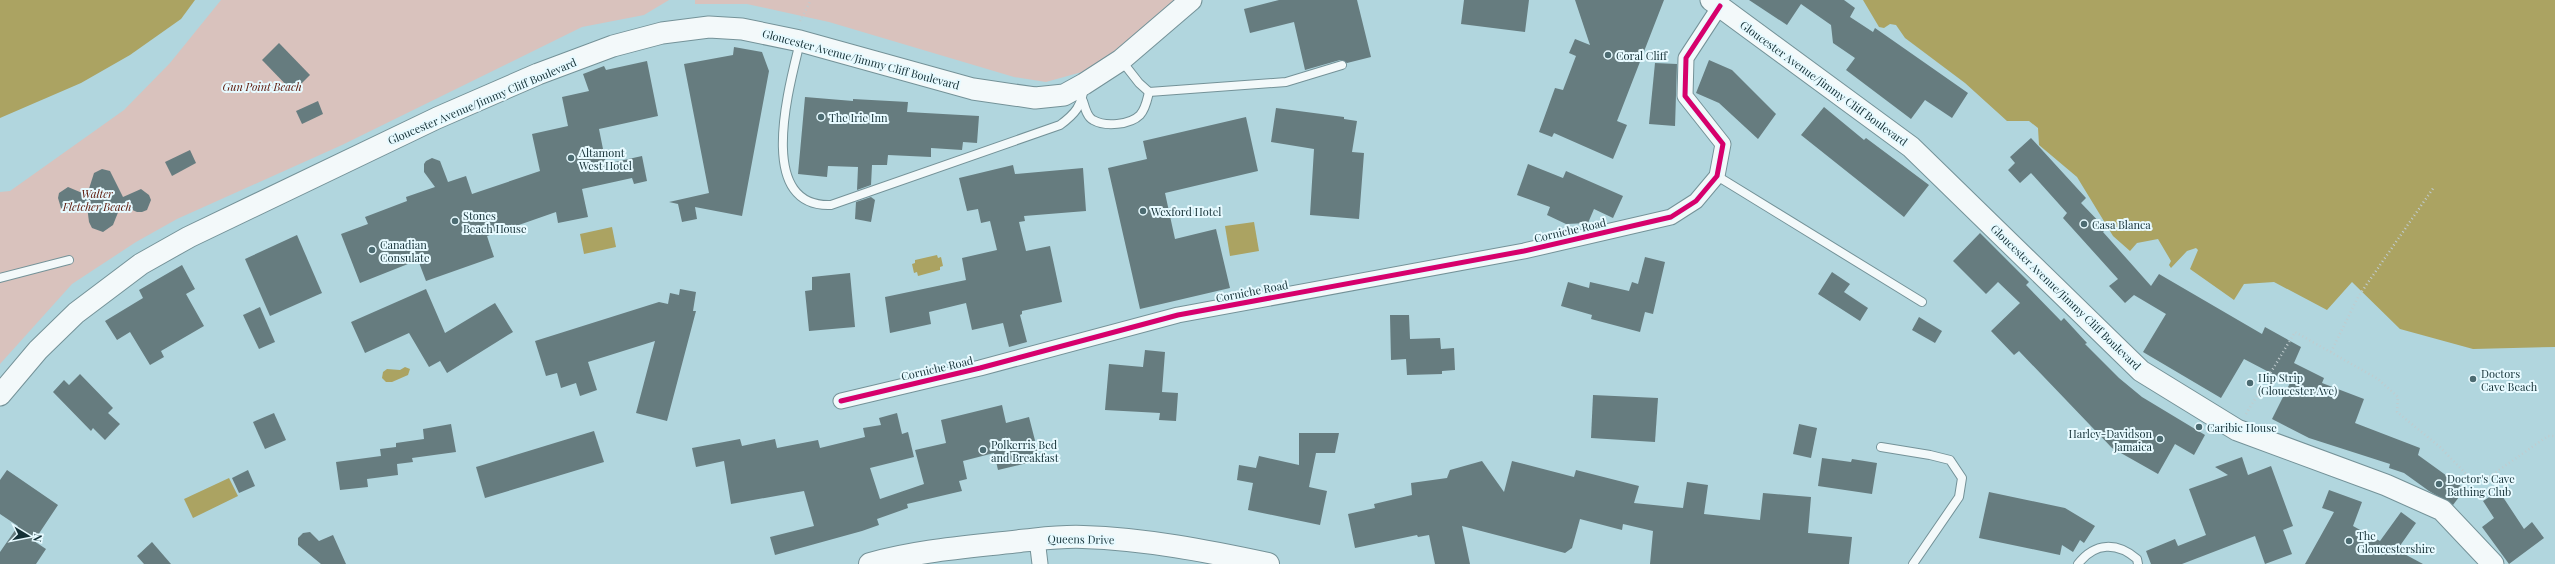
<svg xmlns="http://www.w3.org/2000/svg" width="2555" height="564" font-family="'Playfair Display',serif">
<rect width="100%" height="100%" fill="#b1d6de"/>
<g fill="#d9c2bd">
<polygon points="221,0 669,0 644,15 582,27 342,145 177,219 136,242 72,284 0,364 0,192 10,191 124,110 170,63"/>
<polygon points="695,0 1181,0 1118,56 1089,70 1046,82 1014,77 829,22 747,4 695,4"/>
</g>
<g fill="#aba362">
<polygon points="0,0 195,0 181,19 130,55 81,83 0,118"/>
<polygon points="1863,0 2555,0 2555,347 2473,349 2400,329 2352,282 2327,310 2274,282 2244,284 2234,300 2190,269 2198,250 2196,248 2187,251 2171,268 2169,265 2171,261 2158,239 2137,243 2130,251 2113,236 2077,177 2039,145 2038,128 2029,121 2007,121 1965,83 1905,38 1896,25 1890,24 1884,28 1879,27"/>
<polygon points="1254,222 1259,251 1230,256 1225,226"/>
<polygon points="612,227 616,247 584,254 580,234"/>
<polygon points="937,255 938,258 941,257 943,266 940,267 940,270 918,276 917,272 914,273 912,264 915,263 915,260"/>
<polygon points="405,367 410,369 408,375 392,382 386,382 382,378 383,372 387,369 400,370"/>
<polygon points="229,478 238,496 193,518 184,499"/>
</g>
<g fill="#667c7f">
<polygon points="1279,0 1357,0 1371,57 1347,63 1340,60 1305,70 1294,22 1250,33 1244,9"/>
<polygon points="1464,0 1529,0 1525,32 1461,24"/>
<polygon points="1575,0 1664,0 1617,121 1627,125 1613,159 1554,133 1552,137 1539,132 1555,88 1563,90 1576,56 1569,53 1575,39 1590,45"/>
<polygon points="1749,0 1844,0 1855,8 1850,17 1873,32 1875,28 1968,93 1952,118 1925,100 1911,119 1846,70 1855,58 1833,43 1831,25 1801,4 1787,25"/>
<polygon points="279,43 310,75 293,92 262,60"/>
<polygon points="734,47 762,52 769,71 742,216 695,207 697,219 682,222 678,204 669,202 709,193 684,64 733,55"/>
<polygon points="1709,60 1732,70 1776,114 1758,139 1719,103 1696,93"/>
<polygon points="647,61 658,116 599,129 606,164 642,156 647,181 634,184 632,178 582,189 588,217 558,223 556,212 487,236 494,257 426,281 418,260 360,283 341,234 368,224 365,217 407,201 406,197 435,187 424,172 424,164 426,161 432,158 440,161 448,182 466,176 472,194 540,171 532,134 568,126 562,97 589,91 583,74 604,66 606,70"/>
<polygon points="1655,63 1677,64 1675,126 1649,124"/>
<polygon points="805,97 853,101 853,99 908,102 907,112 979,116 977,143 963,142 962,150 931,148 931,157 888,155 887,165 872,165 871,185 857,190 858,167 828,166 827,177 798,174"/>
<polygon points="318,101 323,114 302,124 296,111"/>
<polygon points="1824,107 1864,140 1866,138 1929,185 1904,217 1801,135"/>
<polygon points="1276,108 1344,117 1344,119 1357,121 1352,152 1364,153 1359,219 1310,215 1314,149 1271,142"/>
<polygon points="1246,117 1258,171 1165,193 1175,239 1216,229 1230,288 1140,309 1108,168 1147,159 1143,141"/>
<polygon points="2031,138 2086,198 2081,203 2106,229 2103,232 2151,286 2159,274 2262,334 2265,327 2301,347 2294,363 2324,378 2322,383 2364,399 2355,423 2420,448 2418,455 2465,489 2453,505 2429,491 2404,473 2389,468 2390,464 2309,438 2272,419 2290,383 2244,359 2221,398 2143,352 2166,314 2134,295 2125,303 2109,286 2118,279 2063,218 2067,213 2031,173 2020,183 2008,170 2015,163 2010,157"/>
<polygon points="190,150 196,163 172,176 165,162"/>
<polygon points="1528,164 1563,178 1566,171 1623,196 1613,218 1594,209 1588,223 1566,224 1547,215 1550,207 1517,195"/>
<polygon points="1013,165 1015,174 1083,168 1086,211 1024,216 1025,221 1019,222 1026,251 1050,246 1062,302 1022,311 1022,314 1020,315 1027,342 1009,347 1003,323 972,330 966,303 929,312 931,324 890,333 885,297 966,280 962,258 997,250 990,221 981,223 978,209 967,211 959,178"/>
<polygon points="102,169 110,171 123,197 141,189 149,195 151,200 147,210 142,212 137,212 121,205 113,225 103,232 92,228 89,222 87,206 72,211 66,211 61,208 58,198 59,193 68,187 87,195 94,173"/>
<polygon points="871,197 875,200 871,222 855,219 856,202"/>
<polygon points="1980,233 2029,282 2026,285 2061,321 2064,318 2087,343 2085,344 2119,378 2142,397 2205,435 2194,455 2175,444 2158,474 2112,448 2019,351 2014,355 1991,331 2020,303 1998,282 1986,294 1953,261"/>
<polygon points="297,235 322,293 270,316 245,259"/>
<polygon points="1645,257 1665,262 1653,314 1645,312 1640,332 1591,319 1592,315 1561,306 1568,282 1589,288 1590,282 1629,291 1632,282 1638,284"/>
<polygon points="182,265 195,289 186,294 204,326 161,351 164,357 150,365 130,332 117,340 105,321 143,298 139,290"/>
<polygon points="1832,272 1850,284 1844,292 1868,308 1860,321 1818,294"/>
<polygon points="850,273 855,327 809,331 805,291 812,290 812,277"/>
<polygon points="426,289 445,333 495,303 513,332 447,373 440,361 429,367 409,333 365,353 351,322"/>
<polygon points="680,289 696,292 693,311 696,311 667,421 636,413 655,341 588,362 597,390 580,396 576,383 561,388 557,373 546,376 535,341 659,302 668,304 670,293 679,295"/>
<polygon points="260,307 275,342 259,349 243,315"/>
<polygon points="1390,315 1409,315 1410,339 1440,338 1441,349 1454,348 1455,370 1442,371 1442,374 1407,375 1406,359 1391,360"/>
<polygon points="1919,317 1942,331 1935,343 1912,330"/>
<polygon points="1145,350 1165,352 1162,392 1178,393 1176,421 1159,420 1160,413 1105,410 1109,364 1143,367"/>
<polygon points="80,374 113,408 108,413 120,424 105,440 93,428 91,431 53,392 64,380 69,385"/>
<polygon points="1593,395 1658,398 1655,442 1591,438"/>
<polygon points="1002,405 1006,423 1029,417 1040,460 998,470 994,453 963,461 967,479 959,481 962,491 907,504 908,508 877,519 879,525 862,531 775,555 770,537 814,526 804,491 731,504 724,461 696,467 692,448 740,439 742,446 775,439 777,448 818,440 820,448 865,437 863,428 881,425 879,418 897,413 902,434 908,432 914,457 870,468 880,499 924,484 915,450 946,443 941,420"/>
<polygon points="274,413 286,440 265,449 253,422"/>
<polygon points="451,424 456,452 412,458 413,462 397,464 398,475 367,479 368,487 340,490 336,462 381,456 380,449 396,447 396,443 424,439 423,429"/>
<polygon points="1799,424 1817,428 1811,458 1793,454"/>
<polygon points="594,431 604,462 485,498 476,467"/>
<polygon points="1299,433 1339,433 1335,453 1316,453 1309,487 1327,491 1320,525 1248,510 1253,483 1237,480 1239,465 1256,468 1259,456 1299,465"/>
<polygon points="2242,457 2248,475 2271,466 2293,526 2283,530 2292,554 2265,564 2255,536 2182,564 2151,564 2146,551 2175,539 2178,546 2206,535 2189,489 2228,475 2215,467"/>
<polygon points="1822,458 1851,462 1852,459 1877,463 1872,494 1818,486"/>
<polygon points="1482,461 1504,492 1512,461 1574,477 1576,470 1639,486 1634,503 1683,508 1687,482 1708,485 1704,514 1760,520 1763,493 1811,497 1808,533 1852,537 1849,564 1650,564 1653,531 1623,524 1622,530 1580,519 1572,548 1565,553 1462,526 1470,564 1435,564 1429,535 1418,537 1417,535 1355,548 1348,514 1375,508 1374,504 1412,495 1411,483 1447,478 1450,470"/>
<polygon points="7,470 58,505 34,541 46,549 36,564 0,564 0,552 18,526 0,514 0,480"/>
<polygon points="248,470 255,486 239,493 232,478"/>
<polygon points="2329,490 2362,502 2353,526 2380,541 2401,512 2416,523 2397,550 2423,564 2305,564 2334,512 2322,508"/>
<polygon points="2499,491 2524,529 2532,522 2544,538 2509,564 2482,527 2494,518 2483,501"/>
<polygon points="1989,492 2065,508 2095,526 2084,543 2080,540 2073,552 2062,545 2060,555 1979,538"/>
<polygon points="310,532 319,541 333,535 346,564 321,564 298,545 298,538 303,533"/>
<polygon points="152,542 171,564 144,564 137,556"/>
</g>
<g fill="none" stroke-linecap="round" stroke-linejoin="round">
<g stroke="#749298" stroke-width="10">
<g id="lane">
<path d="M800,42C790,84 754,208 831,205L1060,125C1075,114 1082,106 1084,86"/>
<polyline points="1121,60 1139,83 1149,92 1286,82 1342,65"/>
<path d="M1083,101C1085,108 1087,117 1093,120C1105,127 1130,125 1140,115C1146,108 1147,100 1149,92"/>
<polyline points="1717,176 1922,302"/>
<polyline points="0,278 69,260"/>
<polyline points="1881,447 1930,455 1950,460 1962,478 1959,497 1913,564"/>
<path d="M2078,564C2095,542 2117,542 2137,559L2138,564"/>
</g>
</g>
<g stroke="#749298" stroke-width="17">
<g id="street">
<polyline points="841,401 980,368 1178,315 1524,251 1671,217 1696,201 1717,176 1723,144 1685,96 1686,58 1720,6"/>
<polyline points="1037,539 1040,564"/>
</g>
</g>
<g stroke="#749298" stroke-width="23">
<g id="secondary">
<polyline points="1711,0 1911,147 2141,371 2237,430 2386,485 2442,510 2493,564"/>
<polyline points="0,395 38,350 76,313 141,264 189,237 437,118 538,74 613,46 662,33 709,27 742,29 800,41 973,89 1035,98 1064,95 1084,84 1121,60 1191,0"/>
</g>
</g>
<g stroke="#749298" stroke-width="24">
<path id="primary" d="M870,564C920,550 969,547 1020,541C1041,539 1061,536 1083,537C1146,539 1207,551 1268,564"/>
</g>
<g stroke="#c0cccf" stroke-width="2.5" stroke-dasharray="1 3" stroke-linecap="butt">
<polyline points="800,21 811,0"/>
<polyline points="2331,352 2358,297 2434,187"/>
<polyline points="2246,414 2295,332 2378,379 2398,397 2397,412 2440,447 2469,477 2483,481 2548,436 2555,436"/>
</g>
<use href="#lane" stroke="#f3f9fa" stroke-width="8"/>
<use href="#street" stroke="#f3f9fa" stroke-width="15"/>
<use href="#secondary" stroke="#f3f9fa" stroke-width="21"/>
<use href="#primary" stroke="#f3f9fa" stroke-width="22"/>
<g stroke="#e7faff" stroke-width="8">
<polyline id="cycleway" points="841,401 980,368 1178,315 1524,251 1671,217 1696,201 1717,176 1723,144 1685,96 1686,58 1720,6"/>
</g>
<use href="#cycleway" stroke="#d6006c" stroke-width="5"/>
</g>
<g fill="#4c6b71" stroke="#e7faff" stroke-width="1.5">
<circle cx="1608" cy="55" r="4"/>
<circle cx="821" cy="117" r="4"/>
<circle cx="571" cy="158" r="4"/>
<circle cx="1143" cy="211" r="4"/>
<circle cx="455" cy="221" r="4"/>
<circle cx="2084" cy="224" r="4"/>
<circle cx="372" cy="250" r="4"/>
<circle cx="2473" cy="379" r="4"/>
<circle cx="2250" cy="383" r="4"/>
<circle cx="2199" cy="427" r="4"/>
<circle cx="2160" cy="439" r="4"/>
<circle cx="983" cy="450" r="4"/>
<circle cx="2439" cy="484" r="4"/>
<circle cx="2349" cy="541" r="4"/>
</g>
<g text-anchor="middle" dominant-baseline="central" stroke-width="4" stroke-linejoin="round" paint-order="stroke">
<g font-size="11" fill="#153137" stroke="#e7faff" text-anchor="start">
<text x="1616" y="55">Coral Cliff</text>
<text x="829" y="117">The Irie Inn</text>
<text x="579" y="152">Altamont<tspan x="579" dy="13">West Hotel</tspan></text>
<text x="1151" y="211">Wexford Hotel</text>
<text x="463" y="215">Stones<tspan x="463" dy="13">Beach House</tspan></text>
<text x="2092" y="224">Casa Blanca</text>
<text x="380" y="244">Canadian<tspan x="380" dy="13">Consulate</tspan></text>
<text x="2481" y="373">Doctors<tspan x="2481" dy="13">Cave Beach</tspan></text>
<text x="2258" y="377">Hip Strip<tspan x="2258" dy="13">(Gloucester Ave)</tspan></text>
<text x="2207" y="427">Caribic House</text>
<text x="2152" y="433" text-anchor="end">Harley-Davidson<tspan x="2152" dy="13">Jamaica</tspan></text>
<text x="991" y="444">Polkerris Bed<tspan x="991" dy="13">and Breakfast</tspan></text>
<text x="2447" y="478">Doctor's Cave<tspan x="2447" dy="13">Bathing Club</tspan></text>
<text x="2357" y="535">The<tspan x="2357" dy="13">Gloucestershire</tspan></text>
</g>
<g font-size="11" fill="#153137" stroke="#e7faff">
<text transform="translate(861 59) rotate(15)">Gloucester Avenue/Jimmy Cliff Boulevard</text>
<text transform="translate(1824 83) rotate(36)">Gloucester Avenue/Jimmy Cliff Boulevard</text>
<text transform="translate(482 101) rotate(-23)">Gloucester Avenue/Jimmy Cliff Boulevard</text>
<text transform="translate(1570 230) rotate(-13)">Corniche Road</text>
<text transform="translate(1252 291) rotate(-11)">Corniche Road</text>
<text transform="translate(2066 297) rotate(44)">Gloucester Avenue/Jimmy Cliff Boulevard</text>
<text transform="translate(937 368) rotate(-13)">Corniche Road</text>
<text transform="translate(1081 539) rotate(1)">Queens Drive</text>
</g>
<g font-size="11" font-style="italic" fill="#5a1305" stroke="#e7faff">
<text x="262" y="86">Gun Point Beach</text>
<text x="97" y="193">Walter<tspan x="97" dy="13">Fletcher Beach</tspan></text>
</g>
</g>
<g transform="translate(28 536) rotate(100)" stroke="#e7faff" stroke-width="3" paint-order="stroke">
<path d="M0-3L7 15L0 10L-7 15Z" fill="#153137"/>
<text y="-6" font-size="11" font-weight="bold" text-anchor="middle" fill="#153137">N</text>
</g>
</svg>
